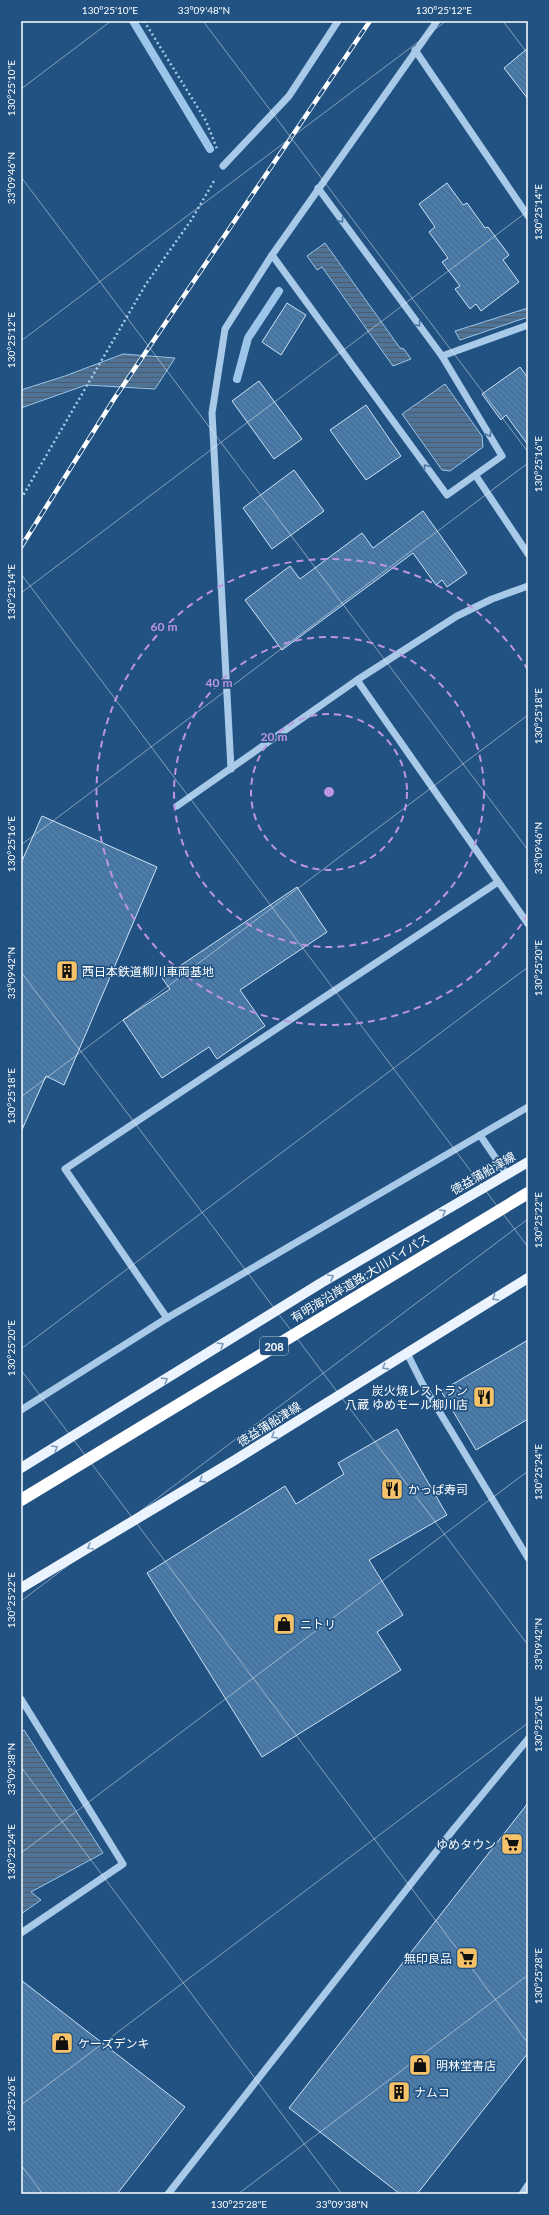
<svg xmlns="http://www.w3.org/2000/svg" width="549" height="2215" font-family="Lato,'Noto Sans JP',sans-serif">
<defs>
<pattern id="water-rules" width="6" height="5" patternUnits="userSpaceOnUse"><rect width="6" height="5" fill="#4f7396"/><path d="M0 2.5h6" fill="none" stroke="#4d5c6a"/></pattern>
<pattern id="building-back-hatch" width="6" height="6" patternUnits="userSpaceOnUse"><rect width="6" height="6" fill="#4a7cab"/><path d="M-1 5l2 2M0 0l6 6M5-1l2 2" fill="none" stroke="#4b6680"/></pattern>
</defs>
<rect width="100%" height="100%" fill="#215282"/>
<g fill="url(#water-rules)" stroke="#9bc5e9">
<polygon points="325,243 400,348 404,349 411,359 393,366 322,267 317,270 307,256"/>
<polygon points="528,308 528,317 460,340 455,331"/>
<polygon points="123,354 175,358 155,389 86,385 21,408 21,390 65,376"/>
<polygon points="445,384 482,436 483,447 450,471 442,470 402,414"/>
<polygon points="24,1730 103,1853 31,1892 41,1900 21,1914 21,1733"/>
</g>
<g fill="none" stroke-linecap="round" stroke-linejoin="round">
<g stroke="#9bc5e9" stroke-width="8">
<polyline points="133,21 210,149"/>
<polyline points="237,379 248,338 279,291"/>
</g>
</g>
<g fill="url(#building-back-hatch)" stroke="#cce2f6">
<polygon points="528,48 528,99 504,68"/>
<polygon points="447,183 463,205 467,203 485,228 488,227 509,255 503,260 519,282 481,311 476,304 470,309 455,289 460,286 442,262 448,258 429,232 435,227 419,204"/>
<polygon points="287,303 306,315 281,355 262,342"/>
<polygon points="520,367 528,378 528,445 506,415 501,420 482,394"/>
<polygon points="259,381 302,439 274,459 232,401"/>
<polygon points="366,405 401,456 366,480 330,430"/>
<polygon points="294,470 324,511 272,549 243,508"/>
<polygon points="423,511 467,573 447,587 442,580 436,585 413,553 282,650 245,600 290,566 300,579 362,533 373,548"/>
<polygon points="42,816 157,867 64,1085 46,1076 21,1132 21,863"/>
<polygon points="297,887 327,932 240,990 265,1026 217,1059 209,1047 162,1078 123,1020 170,989 162,978"/>
<polygon points="528,1340 528,1419 476,1450 441,1391"/>
<polygon points="397,1429 447,1515 369,1560 403,1615 377,1632 401,1670 262,1757 147,1573 285,1486 296,1504 344,1474 338,1463"/>
<polygon points="528,1803 528,2053 417,2194 400,2194 289,2108"/>
<polygon points="21,1980 185,2107 117,2194 21,2194"/>
</g>
<g fill="none" stroke-linecap="round" stroke-linejoin="round">
<g stroke="#a8c9e8" stroke-width="2.5" stroke-dasharray="2 3" stroke-linecap="butt">
<polyline points="144,21 206,121 217,149"/>
<polyline points="21,499 146,284 192,219 214,181"/>
</g>
<g stroke="#a8c9e8" stroke-width="7">
<polyline points="415,50 528,216"/>
<polyline points="223,166 289,96 338,21"/>
<polyline points="272,255 447,495 502,456 442,356 318,188"/>
<polyline points="442,356 528,325"/>
<polyline points="476,476 528,554"/>
<polyline points="357,680 528,924"/>
<polyline points="231,769 212,413 225,329 272,255 437,21"/>
<polyline points="177,806 357,680 457,616 492,599 528,586"/>
<polyline points="480,1135 507,1175"/>
<polyline points="167,1318 65,1169 498,882"/>
<polyline points="407,1353 422,1383 528,1558"/>
<polyline points="21,1410 167,1318 528,1107"/>
<polyline points="21,1699 123,1864 21,1933"/>
<polyline points="168,2194 453,1830 528,1739"/>
<polyline points="522,2194 528,2185"/>
</g>
<g stroke="#eaf3fe" stroke-width="10">
<polyline points="21,1468 321,1283 528,1162"/>
<polyline points="21,1588 235,1460 528,1278"/>
</g>
<polyline stroke="#fff" stroke-width="12" points="21,1500 528,1193"/>
<g stroke="#fff" stroke-width="4.5">
<polyline id="rail" points="21,547 114,399 370,21"/>
</g>
<use href="#rail" stroke="#215282" stroke-width="3" stroke-dasharray="9" stroke-linecap="butt"/>
</g>
<defs><path id="oneway-chevron" d="M-2-3.5L2.5 0L-2 3.5" fill="none" stroke-width="1.6" stroke-linecap="round" stroke-linejoin="round"/></defs>
<g stroke="#4a76a1">
<use href="#oneway-chevron" transform="translate(341 220) rotate(54)"/>
<use href="#oneway-chevron" transform="translate(418 324) rotate(54)"/>
<use href="#oneway-chevron" transform="translate(489 434) rotate(59)"/>
<use href="#oneway-chevron" transform="translate(426 467) rotate(-126)"/>
</g>
<g stroke="#7b9aba">
<use href="#oneway-chevron" transform="translate(443 1212) rotate(-30)"/>
<use href="#oneway-chevron" transform="translate(331 1277) rotate(-30)"/>
<use href="#oneway-chevron" transform="translate(495 1298) rotate(148)"/>
<use href="#oneway-chevron" transform="translate(221 1345) rotate(-32)"/>
<use href="#oneway-chevron" transform="translate(385 1367) rotate(148)"/>
<use href="#oneway-chevron" transform="translate(165 1380) rotate(-32)"/>
<use href="#oneway-chevron" transform="translate(274 1436) rotate(148)"/>
<use href="#oneway-chevron" transform="translate(55 1448) rotate(-31)"/>
<use href="#oneway-chevron" transform="translate(202 1480) rotate(149)"/>
<use href="#oneway-chevron" transform="translate(90 1547) rotate(149)"/>
</g>
<path fill="none" stroke="#fff" stroke-width="1" stroke-opacity="0.45" d="M203,21L528,452M503,21L528,54M21,89L111,21M21,177L528,850M21,341L446,21M21,574L528,1247M21,593L528,211M21,845L528,463M21,972L528,1645M21,1097L528,715M21,1349L528,967M21,1370L528,2043M21,1601L528,1219M21,1767L342,2194M21,1853L528,1471M21,2105L528,1723M21,2165L43,2194M238,2194L528,1975"/>
<g fill="none" stroke="#bd96df" stroke-width="2" stroke-dasharray="7 5">
<circle cx="329" cy="792" r="78"/>
<circle cx="329" cy="792" r="155"/>
<path d="M528 914A233 233 0 1 1 528 670"/>
</g>
<defs>
<g id="building-square" transform="scale(1.15)"><rect x="-9" y="-9" width="18" height="18" rx="4" fill="#f5c269" stroke="#215282"/><path d="M-4-6H4V6H1V3H-1V6H-4ZM-2.5-4.3h1.7v1.8h-1.7ZM.8-4.3h1.7v1.8H.8ZM-2.5-1h1.7V.8h-1.7ZM.8-1h1.7V.8H.8Z" fill="#111"/></g>
<g id="restaurant-square" transform="scale(1.15)"><rect x="-9" y="-9" width="18" height="18" rx="4" fill="#f5c269" stroke="#215282"/><path d="M-5-6h1v4h1v-4h1v4h1v-4h1v5L-1.5 .5V6h-2V.5L-5-1ZM5-6V6H3V1.5H1.5Q1.5-4 5-6Z" fill="#111"/></g>
<g id="shop-square" transform="scale(1.15)"><rect x="-9" y="-9" width="18" height="18" rx="4" fill="#f5c269" stroke="#215282"/><path d="M-5-2.5h2.3a2.7 3.5 0 0 1 5.4 0H5L5.5 6h-11ZM-1.5-2.5h3a1.5 2.3 0 0 0-3 0Z" fill="#111"/></g>
<g id="supermarket-square" transform="scale(1.15)"><rect x="-9" y="-9" width="18" height="18" rx="4" fill="#f5c269" stroke="#215282"/><path d="M-6-5.5h2.5l.6 2H6L4.5 2H-2.5L-4.4-4H-6ZM-1.5 3.2a1.3 1.3 0 1 0 .1 0ZM3 3.2a1.3 1.3 0 1 0 .1 0Z" fill="#111"/></g>
</defs>
<g fill-rule="evenodd">
<use href="#building-square" x="67" y="971"/>
<use href="#restaurant-square" x="484" y="1397"/>
<use href="#restaurant-square" x="392" y="1489"/>
<use href="#shop-square" x="284" y="1624"/>
<use href="#supermarket-square" x="512" y="1844"/>
<use href="#supermarket-square" x="467" y="1958"/>
<use href="#shop-square" x="62" y="2043"/>
<use href="#shop-square" x="420" y="2065"/>
<use href="#building-square" x="399" y="2092"/>
</g>
<g text-anchor="middle" dominant-baseline="central" stroke-width="3.5" stroke-linejoin="round" paint-order="stroke">
<rect fill="#215282" stroke="#bccbda" stroke-width="1" x="260" y="1337" width="28" height="18" rx="3"/>
<g font-size="11" font-weight="bold" fill="#fff">
<text x="274" y="1346">208</text>
</g>
<g font-size="12" fill="#fff" stroke="#215282" text-anchor="start">
<text x="82" y="971">西日本鉄道柳川車両基地</text>
<text x="468" y="1390" text-anchor="end">炭火焼レストラン<tspan x="468" dy="14">八蔵 ゆめモール柳川店</tspan></text>
<text x="408" y="1489">かっぱ寿司</text>
<text x="300" y="1624">ニトリ</text>
<text x="496" y="1844" text-anchor="end">ゆめタウン</text>
<text x="452" y="1958" text-anchor="end">無印良品</text>
<text x="78" y="2043">ケーズデンキ</text>
<text x="436" y="2065">明林堂書店</text>
<text x="414" y="2092">ナムコ</text>
</g>
<g font-size="12" fill="#fff" stroke="#215282">
<text transform="translate(483 1173) rotate(-30)">徳益蒲船津線</text>
<text transform="translate(360 1278) rotate(-31)">有明海沿岸道路;大川バイパス</text>
<text transform="translate(269 1424) rotate(-32)">徳益蒲船津線</text>
</g>
</g>
<circle cx="329" cy="792" r="6" fill="#bd96df" stroke="#215282" stroke-width="2"/>
<g font-size="12" text-anchor="middle" font-weight="bold" fill="#bd96df" stroke="#215282" stroke-width="3.5" stroke-linejoin="round" paint-order="stroke">
<text x="164" y="631">60 m</text>
<text x="219" y="687">40 m</text>
<text x="274" y="741">20 m</text>
</g>
<rect width="549" height="2215" fill="none" stroke="#215282" stroke-width="44"/>
<rect x="22" y="22" width="505" height="2171" fill="none" stroke="#fff" stroke-width="1.5"/>
<g font-size="10" text-anchor="middle" fill="#fff">
<text x="110" y="14">130°25'10"E</text>
<text x="204" y="14">33°09'48"N</text>
<text x="444" y="14">130°25'12"E</text>
<text transform="translate(11 88) rotate(-90)" y="4">130°25'10"E</text>
<text transform="translate(11 178) rotate(-90)" y="4">33°09'46"N</text>
<text transform="translate(538 212) rotate(-90)" y="4">130°25'14"E</text>
<text transform="translate(11 340) rotate(-90)" y="4">130°25'12"E</text>
<text transform="translate(538 464) rotate(-90)" y="4">130°25'16"E</text>
<text transform="translate(11 592) rotate(-90)" y="4">130°25'14"E</text>
<text transform="translate(538 716) rotate(-90)" y="4">130°25'18"E</text>
<text transform="translate(11 844) rotate(-90)" y="4">130°25'16"E</text>
<text transform="translate(538 848) rotate(-90)" y="4">33°09'46"N</text>
<text transform="translate(538 968) rotate(-90)" y="4">130°25'20"E</text>
<text transform="translate(11 973) rotate(-90)" y="4">33°09'42"N</text>
<text transform="translate(11 1096) rotate(-90)" y="4">130°25'18"E</text>
<text transform="translate(538 1220) rotate(-90)" y="4">130°25'22"E</text>
<text transform="translate(11 1348) rotate(-90)" y="4">130°25'20"E</text>
<text transform="translate(538 1472) rotate(-90)" y="4">130°25'24"E</text>
<text transform="translate(11 1600) rotate(-90)" y="4">130°25'22"E</text>
<text transform="translate(538 1644) rotate(-90)" y="4">33°09'42"N</text>
<text transform="translate(538 1724) rotate(-90)" y="4">130°25'26"E</text>
<text transform="translate(11 1769) rotate(-90)" y="4">33°09'38"N</text>
<text transform="translate(11 1852) rotate(-90)" y="4">130°25'24"E</text>
<text transform="translate(538 1976) rotate(-90)" y="4">130°25'28"E</text>
<text transform="translate(11 2104) rotate(-90)" y="4">130°25'26"E</text>
<text x="239" y="2208">130°25'28"E</text>
<text x="342" y="2208">33°09'38"N</text>
</g>
</svg>
